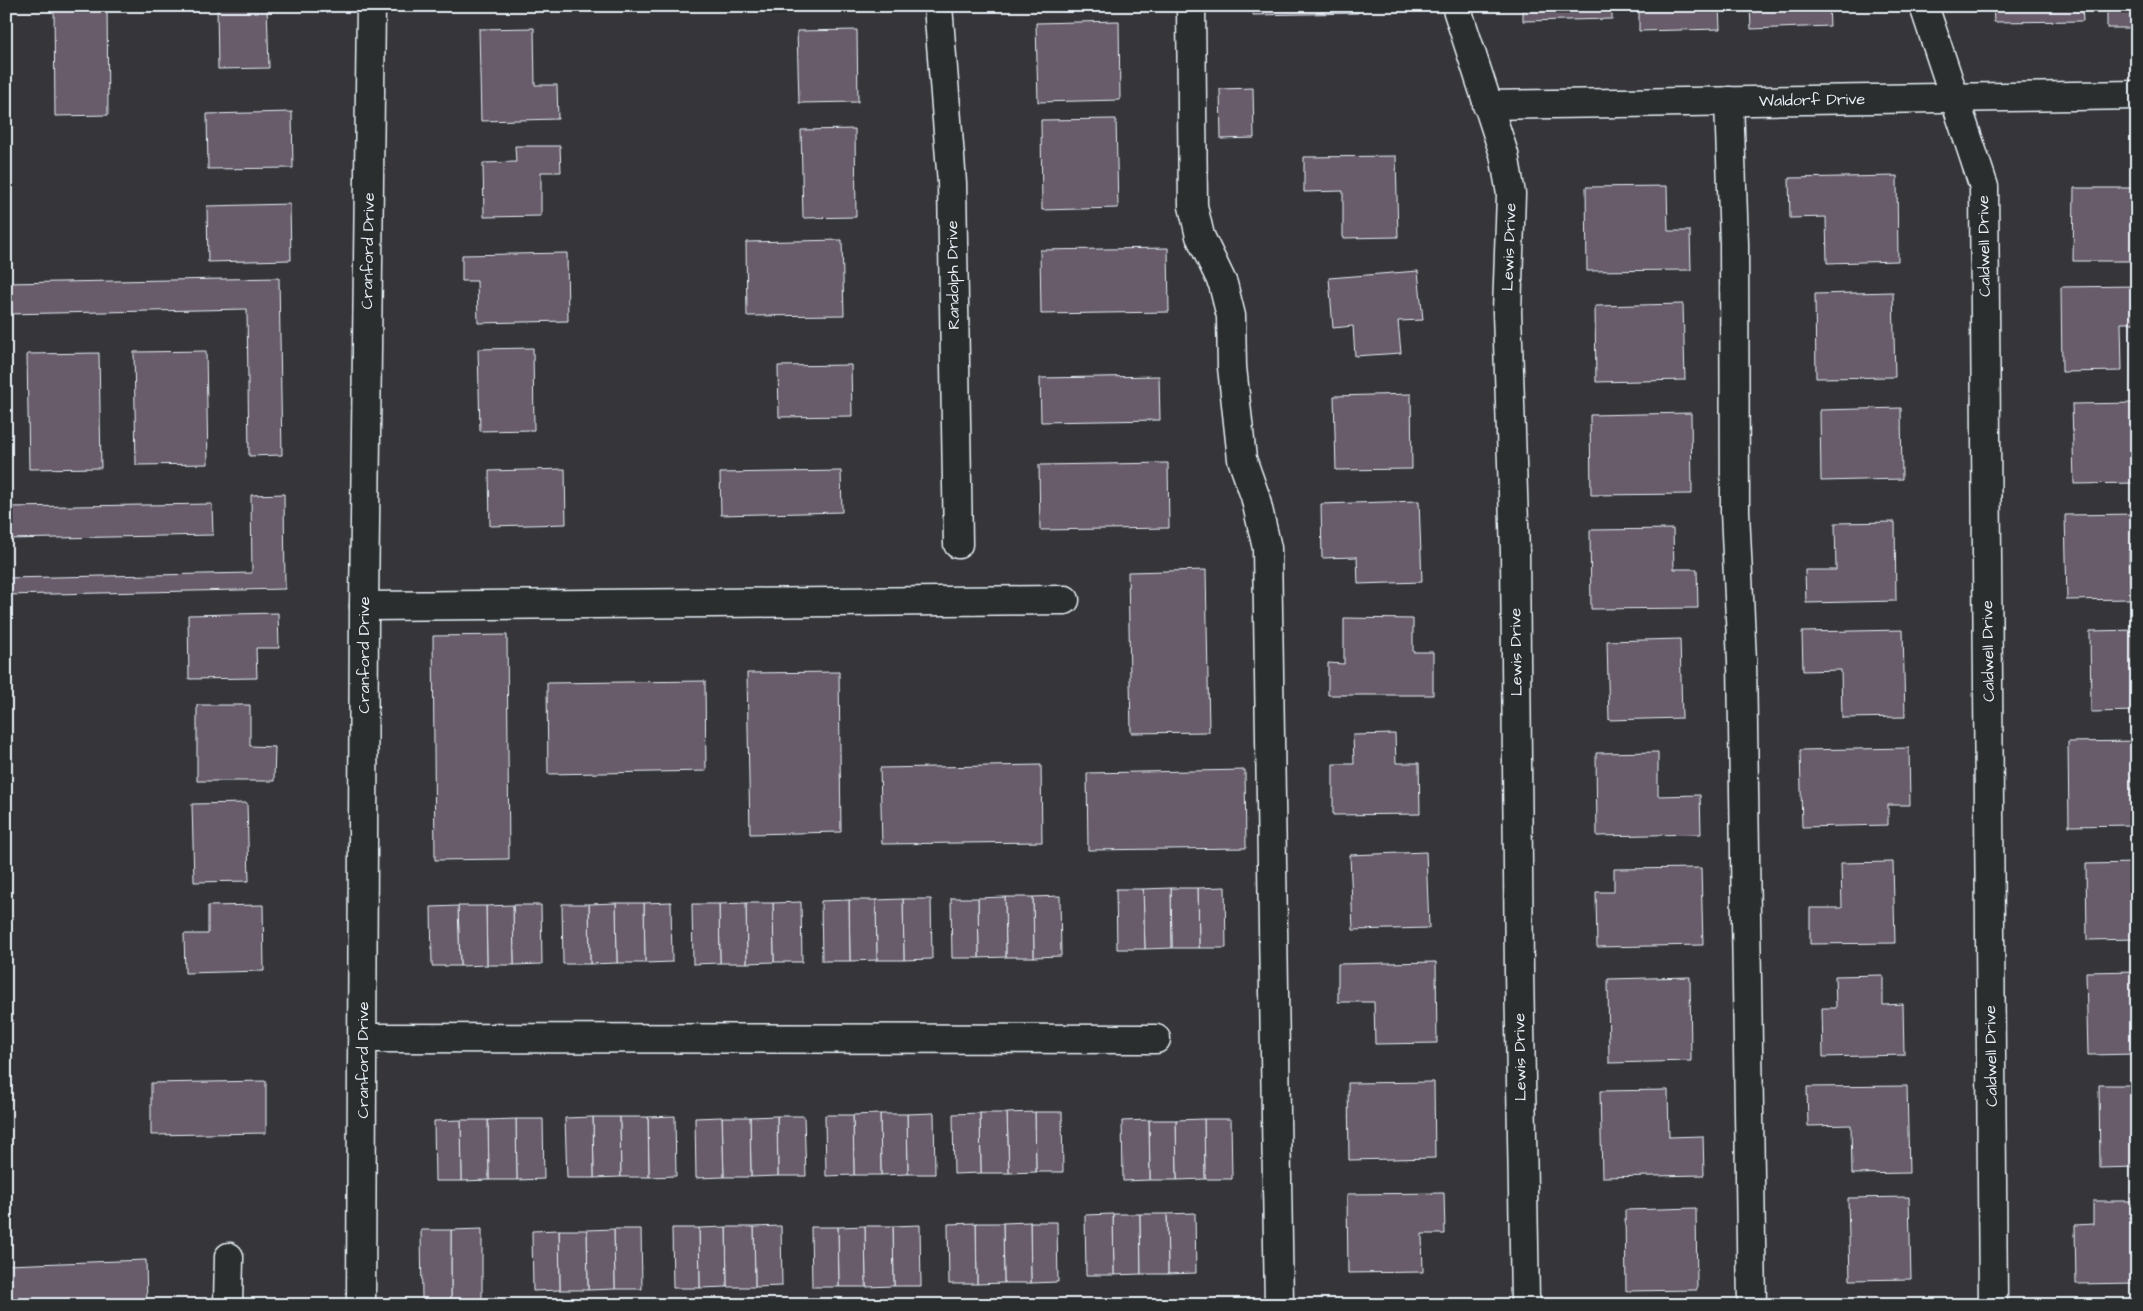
<svg xmlns="http://www.w3.org/2000/svg" width="2143" height="1311" font-family="'Architects Daughter',sans-serif">
<rect width="100%" height="100%" fill="#36363a"/>
<filter id="ink" filterUnits="userSpaceOnUse"><feTurbulence type="fractalNoise" baseFrequency=".02" numOctaves="2"/><feDisplacementMap in="SourceGraphic" scale="10" xChannelSelector="R" yChannelSelector="G"/><feConvolveMatrix kernelMatrix="1 2 1 2 8 2 1 2 1" color-interpolation-filters="sRGB"/></filter>
<g filter="url(#ink)">
<g fill="#685c6b" stroke="#e8f1f8">
<polygon points="54,6 107,6 108,115 55,116"/>
<polygon points="217,6 267,6 269,68 218,69"/>
<polygon points="1253,6 1358,6 1358,13 1253,15"/>
<polygon points="1523,6 1612,6 1612,19 1523,21"/>
<polygon points="1639,6 1719,6 1720,29 1639,31"/>
<polygon points="1750,6 1829,6 1830,26 1751,29"/>
<polygon points="1993,6 2082,6 2083,21 1994,22"/>
<rect x="2107" y="6" width="30" height="22"/>
<polygon points="1119,21 1120,100 1038,102 1036,23"/>
<polygon points="534,28 535,85 557,85 558,119 481,121 479,29"/>
<polygon points="857,30 858,102 799,103 797,31"/>
<polygon points="1253,88 1254,138 1221,139 1220,89"/>
<polygon points="292,112 293,168 208,169 207,114"/>
<polygon points="1116,119 1118,208 1042,210 1041,120"/>
<polygon points="855,129 856,217 803,218 801,130"/>
<polygon points="515,146 560,146 561,172 541,172 541,216 484,217 483,163 516,162"/>
<polygon points="1396,156 1398,237 1343,238 1343,191 1304,192 1304,157"/>
<polygon points="1897,176 1898,261 1827,263 1826,217 1790,218 1789,178"/>
<polygon points="1667,186 1668,231 1690,231 1691,270 1587,271 1586,187"/>
<polygon points="2074,188 2137,188 2137,261 2073,261"/>
<polygon points="290,204 291,260 208,262 207,206"/>
<polygon points="842,240 844,315 747,316 746,242"/>
<polygon points="1168,248 1169,312 1041,314 1040,250"/>
<polygon points="567,253 568,321 478,323 477,281 462,281 462,255"/>
<polygon points="1418,271 1423,320 1398,321 1401,353 1355,356 1353,326 1333,328 1329,278"/>
<polygon points="279,278 282,455 249,456 247,309 6,314 6,283"/>
<polygon points="2137,286 2137,323 2121,323 2122,371 2062,372 2061,287"/>
<polygon points="1893,292 1895,377 1816,378 1815,294"/>
<polygon points="1683,304 1685,380 1596,382 1595,306"/>
<polygon points="533,348 534,430 480,431 478,349"/>
<polygon points="206,351 208,464 136,465 134,352"/>
<polygon points="99,353 101,468 29,469 27,354"/>
<polygon points="851,365 852,416 779,417 778,366"/>
<polygon points="1159,376 1160,420 1041,422 1040,378"/>
<polygon points="1411,394 1412,469 1336,470 1334,396"/>
<polygon points="2137,403 2137,483 2074,484 2072,404"/>
<polygon points="1901,408 1902,479 1821,481 1820,410"/>
<polygon points="1691,413 1692,494 1591,495 1590,415"/>
<polygon points="1168,463 1169,528 1040,530 1039,465"/>
<polygon points="565,469 566,524 490,526 489,471"/>
<polygon points="841,471 842,512 721,515 720,473"/>
<polygon points="284,494 285,589 6,595 6,578 252,573 251,495"/>
<polygon points="1419,501 1422,582 1358,584 1357,557 1322,558 1321,504"/>
<polygon points="212,504 213,535 6,539 6,507"/>
<polygon points="2137,514 2137,552 2129,552 2130,599 2067,600 2065,515"/>
<polygon points="1895,522 1896,601 1806,603 1805,570 1836,570 1835,523"/>
<polygon points="1673,529 1674,569 1697,569 1698,608 1591,609 1590,530"/>
<polygon points="1206,570 1209,732 1131,733 1128,572"/>
<polygon points="278,613 279,648 256,648 257,678 189,679 188,615"/>
<polygon points="1344,618 1413,619 1413,652 1433,652 1433,695 1328,695 1328,663 1344,664"/>
<polygon points="1903,630 1905,717 1842,718 1841,670 1803,671 1802,632"/>
<polygon points="2137,630 2137,711 2091,712 2090,631"/>
<polygon points="507,635 509,859 435,860 433,636"/>
<polygon points="1680,639 1682,718 1609,720 1607,641"/>
<polygon points="839,672 841,832 750,834 747,673"/>
<polygon points="705,681 706,771 548,774 547,683"/>
<polygon points="197,705 250,705 250,746 275,747 274,781 197,781"/>
<polygon points="1395,734 1396,763 1419,763 1420,814 1333,815 1333,764 1354,764 1353,735"/>
<polygon points="2137,741 2137,777 2131,777 2132,825 2069,826 2068,742"/>
<polygon points="1909,748 1910,805 1888,805 1888,825 1802,827 1800,750"/>
<polygon points="1658,752 1658,796 1700,795 1701,834 1597,836 1596,753"/>
<polygon points="1041,765 1042,842 882,844 880,768"/>
<polygon points="1245,770 1246,848 1088,850 1087,773"/>
<polygon points="247,803 249,881 194,882 192,804"/>
<polygon points="1426,852 1429,928 1353,930 1350,855"/>
<polygon points="1893,862 1895,943 1810,944 1810,908 1842,908 1841,863"/>
<polygon points="2137,863 2137,939 2087,940 2086,864"/>
<polygon points="1701,868 1703,945 1597,947 1596,892 1614,892 1614,869"/>
<polygon points="1225,887 1226,948 1199,948 1198,888"/>
<polygon points="1171,888 1198,888 1199,948 1172,948"/>
<polygon points="1171,888 1172,948 1145,949 1143,889"/>
<polygon points="1116,889 1143,889 1145,949 1117,949"/>
<polygon points="1060,896 1061,956 1034,957 1033,897"/>
<polygon points="1005,897 1033,897 1034,957 1006,957"/>
<polygon points="1005,897 1006,957 979,958 978,898"/>
<polygon points="951,898 978,898 979,958 952,958"/>
<polygon points="903,899 931,899 932,959 904,960"/>
<polygon points="903,899 904,960 877,960 876,900"/>
<polygon points="849,900 876,900 877,960 850,961"/>
<polygon points="849,900 850,961 822,961 821,901"/>
<polygon points="671,902 672,962 645,963 644,903"/>
<polygon points="801,902 802,962 774,962 773,903"/>
<polygon points="616,903 644,903 645,963 617,963"/>
<polygon points="616,903 617,963 590,964 589,904"/>
<polygon points="746,903 773,903 774,962 747,963"/>
<polygon points="746,903 747,963 720,963 719,904"/>
<polygon points="562,904 589,904 590,964 563,964"/>
<polygon points="692,904 719,904 720,963 693,964"/>
<polygon points="263,905 264,971 185,973 184,934 208,934 208,906"/>
<polygon points="513,905 541,905 542,964 514,965"/>
<polygon points="513,905 514,965 487,965 486,906"/>
<polygon points="458,906 486,906 487,965 460,966"/>
<polygon points="458,906 460,966 432,966 431,907"/>
<polygon points="1436,962 1437,1043 1375,1044 1374,1002 1338,1002 1338,964"/>
<polygon points="2137,971 2137,1054 2088,1055 2086,972"/>
<polygon points="1883,975 1883,1005 1903,1004 1904,1055 1823,1057 1822,1008 1836,1008 1835,976"/>
<polygon points="1690,977 1691,1061 1609,1063 1608,979"/>
<polygon points="266,1081 266,1133 151,1135 151,1083"/>
<polygon points="1434,1082 1435,1158 1349,1160 1348,1083"/>
<polygon points="2099,1085 2137,1085 2137,1167 2100,1168"/>
<polygon points="1907,1086 1909,1173 1852,1174 1851,1125 1808,1126 1807,1087"/>
<polygon points="1668,1090 1669,1137 1703,1136 1704,1175 1602,1177 1600,1091"/>
<polygon points="1035,1112 1062,1112 1063,1172 1036,1172"/>
<polygon points="1035,1112 1036,1172 1009,1173 1007,1113"/>
<polygon points="934,1113 935,1174 908,1174 907,1114"/>
<polygon points="980,1113 1007,1113 1009,1173 981,1173"/>
<polygon points="980,1113 981,1173 954,1174 953,1114"/>
<polygon points="880,1114 907,1114 908,1174 881,1175"/>
<polygon points="880,1114 881,1175 854,1175 853,1115"/>
<polygon points="825,1115 853,1115 854,1175 826,1176"/>
<polygon points="675,1116 676,1176 649,1177 648,1117"/>
<polygon points="777,1116 804,1116 806,1176 778,1176"/>
<polygon points="777,1116 778,1176 751,1177 750,1117"/>
<polygon points="593,1117 620,1117 621,1177 594,1178"/>
<polygon points="593,1117 594,1178 567,1178 565,1118"/>
<polygon points="620,1117 648,1117 649,1177 621,1177"/>
<polygon points="722,1117 750,1117 751,1177 724,1177"/>
<polygon points="722,1117 724,1177 696,1178 695,1118"/>
<polygon points="516,1119 543,1119 544,1179 517,1180"/>
<polygon points="516,1119 517,1180 489,1180 488,1120"/>
<polygon points="1204,1119 1231,1119 1232,1179 1205,1179"/>
<polygon points="1204,1119 1205,1179 1177,1180 1176,1120"/>
<polygon points="461,1120 488,1120 489,1180 462,1181"/>
<polygon points="461,1120 462,1181 435,1181 434,1121"/>
<polygon points="1149,1120 1176,1120 1177,1180 1150,1180"/>
<polygon points="1149,1120 1150,1180 1123,1181 1122,1121"/>
<polygon points="1444,1193 1445,1234 1422,1234 1423,1272 1348,1273 1347,1194"/>
<polygon points="1909,1197 1911,1279 1850,1280 1848,1198"/>
<polygon points="2093,1201 2137,1201 2137,1283 2076,1284 2075,1225 2093,1224"/>
<polygon points="1696,1208 1697,1290 1626,1291 1625,1210"/>
<polygon points="1195,1213 1196,1273 1168,1274 1167,1214"/>
<polygon points="1113,1214 1140,1214 1141,1274 1114,1275"/>
<polygon points="1113,1214 1114,1275 1086,1275 1085,1215"/>
<polygon points="1140,1214 1167,1214 1168,1274 1141,1274"/>
<polygon points="1030,1222 1057,1222 1058,1282 1031,1283"/>
<polygon points="1030,1222 1031,1283 1004,1283 1003,1223"/>
<polygon points="976,1223 1003,1223 1004,1283 977,1284"/>
<polygon points="976,1223 977,1284 949,1284 948,1224"/>
<polygon points="920,1225 921,1286 894,1286 893,1226"/>
<polygon points="781,1226 782,1286 755,1287 754,1227"/>
<polygon points="865,1226 893,1226 894,1286 866,1287"/>
<polygon points="865,1226 866,1287 839,1287 838,1227"/>
<polygon points="726,1227 754,1227 755,1287 727,1287"/>
<polygon points="726,1227 727,1287 700,1288 699,1228"/>
<polygon points="811,1227 838,1227 839,1287 812,1287"/>
<polygon points="672,1228 699,1228 700,1288 673,1288"/>
<polygon points="482,1229 482,1299 451,1299 451,1230"/>
<polygon points="614,1229 641,1229 642,1289 615,1289"/>
<polygon points="614,1229 615,1289 588,1290 587,1230"/>
<polygon points="421,1230 451,1230 451,1299 422,1299"/>
<polygon points="559,1230 587,1230 588,1290 560,1290"/>
<polygon points="559,1230 560,1290 533,1291 532,1231"/>
<polygon points="146,1260 147,1305 6,1305 6,1265"/>
</g>
<g fill="none" stroke-linecap="round" stroke-linejoin="round">
<g stroke="#e8f1f8" stroke-width="31">
<g id="minor">
<polyline points="938,6 952,183 958,544"/>
<polyline points="1191,6 1193,206 1200,236 1223,284 1231,316 1232,367 1242,459 1255,496 1267,548 1279,1305"/>
<polyline points="1456,6 1504,154 1511,194 1507,312 1515,553 1519,971 1525,1300 1528,1305"/>
<polyline points="1924,6 1984,187 1993,1305"/>
<polyline points="1729,101 1734,244 1735,512 1742,661 1752,1305"/>
<polyline points="1487,105 2137,95"/>
<polyline points="364,606 1065,600"/>
<polyline points="363,1038 1156,1039"/>
<polyline points="228,1305 229,1257"/>
<polyline points="361,1305 364,606 371,6"/>
</g>
</g>
<use href="#minor" stroke="#2a2d2e" stroke-width="28"/>
</g>
</g>
<g text-anchor="middle" dominant-baseline="central" stroke-width="4" stroke-linejoin="round" paint-order="stroke">
<g font-size="16" fill="#e8f1f8" stroke="#2a2d2e">
<text transform="translate(1812 100) rotate(-1)">Waldorf Drive</text>
<text transform="translate(1984 246) rotate(-91)">Caldwell Drive</text>
<text transform="translate(1509 247) rotate(-88)">Lewis Drive</text>
<text transform="translate(368 251) rotate(-89)">Cranford Drive</text>
<text transform="translate(953 275) rotate(-91)">Randolph Drive</text>
<text transform="translate(1988 651) rotate(-91)">Caldwell Drive</text>
<text transform="translate(1516 652) rotate(-91)">Lewis Drive</text>
<text transform="translate(364 655) rotate(-90)">Cranford Drive</text>
<text transform="translate(1991 1056) rotate(-91)">Caldwell Drive</text>
<text transform="translate(1520 1057) rotate(-91)">Lewis Drive</text>
<text transform="translate(363 1060) rotate(-90)">Cranford Drive</text>
</g>
</g>
<rect width="2143" height="1311" fill="none" stroke="#2a2d2e" stroke-width="25"/>
<rect x="12" y="12" width="2118" height="1286" fill="none" stroke="#e8f1f8" stroke-width="2" filter="url(#ink)"/>
</svg>
